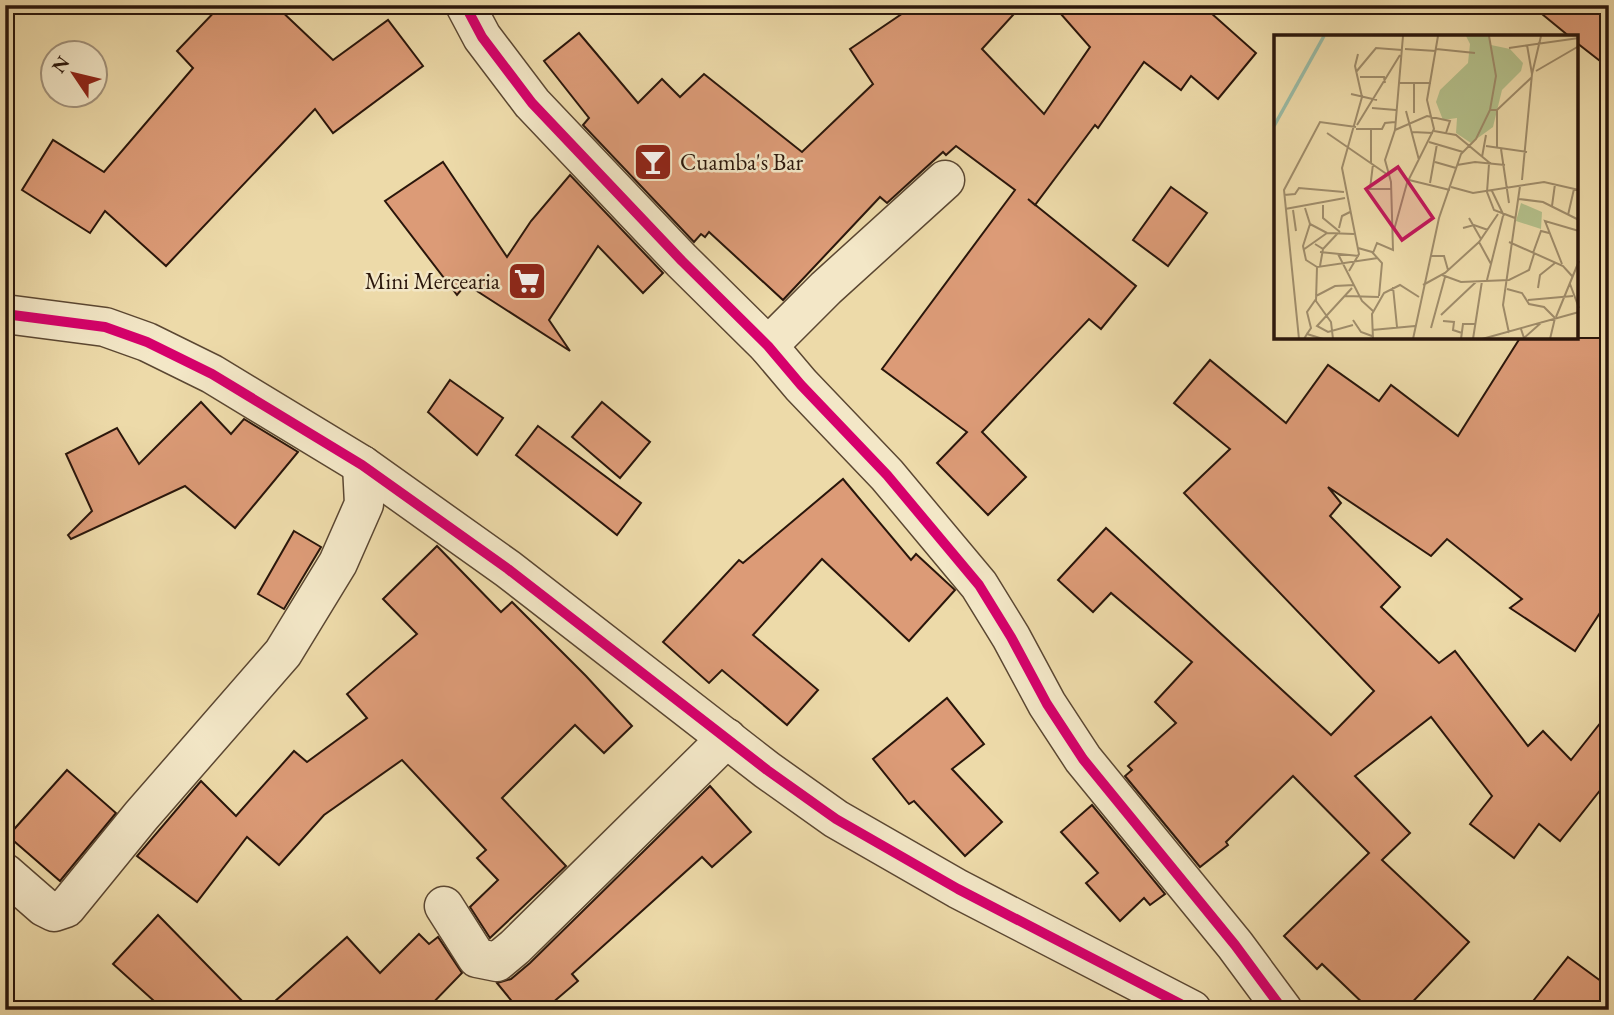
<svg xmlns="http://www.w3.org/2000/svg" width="1614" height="1015" font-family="'EB Garamond',serif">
<rect width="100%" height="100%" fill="#eddaa9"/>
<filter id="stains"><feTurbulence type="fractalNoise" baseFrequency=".00286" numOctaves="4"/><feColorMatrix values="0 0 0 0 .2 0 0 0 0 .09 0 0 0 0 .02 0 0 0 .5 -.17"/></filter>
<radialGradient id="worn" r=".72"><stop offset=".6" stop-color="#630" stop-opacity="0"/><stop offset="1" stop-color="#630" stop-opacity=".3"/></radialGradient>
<g fill="#dc9b77" stroke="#2a160b" stroke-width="2">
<polygon points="221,5 275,5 333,60 388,20 423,66 333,133 315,109 166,266 105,211 90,233 22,190 53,140 104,172 193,68 177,51"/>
<polygon points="915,5 1022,5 982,49 1044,114 1090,47 1053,5 1202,5 1256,53 1218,99 1191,76 1181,90 1144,62 1098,128 1095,125 1035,205 1028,199 1136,286 1101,329 1089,319 982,432 1026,477 988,515 937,463 967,432 882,369 1015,190 956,146 946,155 943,152 887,203 880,197 783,300 709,232 705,237 701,234 694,242 583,125 589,118 544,61 579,33 638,103 662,79 680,97 704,74 802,152 873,84 850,49"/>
<polygon points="1531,5 1609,5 1609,68 1577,43 1577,37 1570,37"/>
<polygon points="443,162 507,257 531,221 570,175 663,273 643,293 598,246 549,320 570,351 466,284 457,295 385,201"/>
<polygon points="1171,187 1207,213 1168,266 1133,240"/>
<polygon points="1520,338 1609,338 1609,599 1575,651 1510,608 1522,599 1447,539 1431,556 1328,487 1341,503 1330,516 1400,587 1381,607 1439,663 1455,651 1528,746 1543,731 1571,760 1609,712 1609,779 1560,841 1539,824 1514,858 1470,824 1492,796 1431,717 1355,776 1410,833 1382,860 1469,942 1405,1010 1370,1010 1322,964 1317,969 1284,936 1369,853 1293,776 1226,842 1228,845 1200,867 1125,776 1132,770 1128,766 1176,723 1155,702 1192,662 1111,593 1093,612 1058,580 1106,528 1331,735 1374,691 1184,493 1230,449 1174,403 1210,360 1286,423 1328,365 1379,401 1391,385 1458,436"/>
<polygon points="450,380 503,418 477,455 428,412"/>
<polygon points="201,402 231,434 244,419 298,452 235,528 185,486 71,539 68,535 92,511 66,454 117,428 139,464"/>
<polygon points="602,402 650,442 620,478 572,437"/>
<polygon points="538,426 641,503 617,535 516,455"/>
<polygon points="843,479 911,560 916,554 955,590 909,641 822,559 753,635 818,690 787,725 722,670 709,683 663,642 739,560 743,563"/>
<polygon points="294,531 321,547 284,609 258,594"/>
<polygon points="437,546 501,612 512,602 586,676 632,726 604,753 575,725 502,798 566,866 490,938 470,907 498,880 477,858 486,850 402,760 324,815 279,865 247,837 197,902 137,856 201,781 236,816 294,751 307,762 367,718 347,694 417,634 383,599"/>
<polygon points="947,698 984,744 952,769 1002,822 965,856 914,801 909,804 873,759"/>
<polygon points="67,770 116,813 60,881 8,836"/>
<polygon points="710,786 751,832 712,867 702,857 572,974 578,981 544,1010 519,1010 497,983 511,979 530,963"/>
<polygon points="1092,805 1165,894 1150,905 1144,898 1120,921 1086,883 1098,873 1061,832"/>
<polygon points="158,915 251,1010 164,1010 113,964"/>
<polygon points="419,934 429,944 438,937 462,973 426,1010 265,1010 347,937 380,973"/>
<polygon points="1568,957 1609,987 1609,1010 1526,1010"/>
</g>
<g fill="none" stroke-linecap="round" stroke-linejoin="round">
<g stroke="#5b4732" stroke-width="41">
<g id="street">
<polyline points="465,5 482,37 532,103 682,261 768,346 801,385 887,475 979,585 1011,637 1047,704 1083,759 1235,945 1283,1010"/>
<polyline points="5,314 105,327 147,342 212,374 362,465 508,569 767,770 836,819 958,889 1192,1010"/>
<polyline points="768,346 826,288 945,180"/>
<polyline points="5,873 44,907 54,912 66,908 141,816 283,653 338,563 364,504 362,465"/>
<polyline points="444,906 477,958 497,962 515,947 727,738"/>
</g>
</g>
<use href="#street" stroke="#f3e7c7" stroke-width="38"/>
<g stroke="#f3e7c7" stroke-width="15">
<g id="cycleway">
<polyline points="465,5 482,37 532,103 682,261 768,346 801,385 887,475 979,585 1011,637 1047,704 1083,759 1235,945 1283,1010"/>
<polyline points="5,314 105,327 147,342 212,374 362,465 508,569 767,770 836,819 958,889 1192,1010"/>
</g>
</g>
<use href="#cycleway" stroke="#d6006c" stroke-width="10"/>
</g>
<defs>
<g id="bar-square" transform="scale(2.0125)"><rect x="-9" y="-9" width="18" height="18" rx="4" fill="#8f2418" stroke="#f3e7c7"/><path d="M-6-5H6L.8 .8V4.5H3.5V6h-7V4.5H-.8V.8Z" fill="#fff"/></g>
<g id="supermarket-square" transform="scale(2.0125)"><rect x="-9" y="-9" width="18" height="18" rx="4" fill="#8f2418" stroke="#f3e7c7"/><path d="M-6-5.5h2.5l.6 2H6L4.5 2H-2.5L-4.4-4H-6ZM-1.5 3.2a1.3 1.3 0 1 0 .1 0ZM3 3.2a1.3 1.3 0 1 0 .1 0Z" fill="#fff"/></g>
</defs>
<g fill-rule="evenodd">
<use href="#bar-square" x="653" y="162"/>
<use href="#supermarket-square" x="527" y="281"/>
</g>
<g text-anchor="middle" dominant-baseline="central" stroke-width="5" stroke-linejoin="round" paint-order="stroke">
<g font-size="23" fill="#2a160b" stroke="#f3e7c7" text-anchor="start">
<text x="680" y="162">Cuamba's Bar</text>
<text x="500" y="281" text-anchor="end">Mini Mercearia</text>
</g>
</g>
<g transform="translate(1274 35)">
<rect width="304" height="304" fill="#eddaa9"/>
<path d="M192,1H215L217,10L236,14L249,28L247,36L228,55L219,92L197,108L182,98L183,83L169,85L162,67L166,55L194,28L196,9ZM247,168L268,177L267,194L242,186Z" fill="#b4c08b"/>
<path fill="none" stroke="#9abba5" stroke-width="3.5" d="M0,91L50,1"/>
<path fill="none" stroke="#9f8c6a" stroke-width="2" d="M253,10L258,39M235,13L305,3M131,14L162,16M162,14L201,18M262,36L305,11M82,37L102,13L128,15M86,42H110L111,48M140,47V78M126,48H157M77,59L103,65M98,73L122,75M216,75H223L258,42M223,75V113M132,76L145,125M83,90L126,20M82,94H108L111,88L121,87M121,95L153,81L176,86L172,98M160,96L182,100L217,129M138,97L159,98M53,98L114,140M155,107L189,117M212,111L253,117M227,114L235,168M208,122L212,100M161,127L182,133M97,128V95M99,129L96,154H117M215,129L213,157L220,175L241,183M183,130L201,127L231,130M135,145L176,155M248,145L258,39L267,1M156,148L163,109M177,152L199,158L270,147L305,155M218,156L230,181M10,160L21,159L25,153L70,157M245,164L269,167L305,185M49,170V183L66,197M278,171L281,149M31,173L36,189L29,211L32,225L43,232M11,174L71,163M19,175L22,196M294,180L300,154M195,183L207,204M36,189L53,198L80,199M65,193L68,181L76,177M189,193L200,190L214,195M120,195L133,148L160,94L153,65L164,1M205,207L217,229M235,207L289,231L298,241M41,209L49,214L46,231M84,213L98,217L108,228L105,261M49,214L64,198M29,215L53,198M46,217L85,221M99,218L103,208L119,215L117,147L111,125L121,95L129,1M259,218L267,196L275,198M64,219L88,266L99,276M157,221H170L174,235M288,229L271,186L305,196M75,236L85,219L68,133L88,62L81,31L84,19M168,240L187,247L235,245L255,235L260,219M213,245L229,181M296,249L305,273M149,250L171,238L205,207L224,179M119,252L123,292M78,253L43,291L54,297L79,290M264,253L266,240L281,228M233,254L248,258L255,269L270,272L281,283M42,261L61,251L80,250M71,261L105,262M254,265L299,261M167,280L203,246M282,282L305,226M79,285L87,297L98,301M169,286L180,287L179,295L188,298M157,293L171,242M247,294L250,303L268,287M98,295L141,291M235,298L229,270L246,151M33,299L37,293L33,277L42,264M25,304L10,155L46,87L82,92M30,304L33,299L49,304M59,304L57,287L42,266L43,232L104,223M99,304L98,279L110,258L126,250L145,262M139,304L165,183L187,119L202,104L216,75L222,41L215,1M187,304L189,289H201M199,304L208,246M208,304L305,277M276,304L281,283"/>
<path fill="#c2185b" fill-opacity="0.15" stroke="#c2185b" stroke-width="3.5" d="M124,132L159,183L128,205L92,154Z"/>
<rect width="304" height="304" fill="none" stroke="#2a160b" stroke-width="3.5"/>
</g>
<rect width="1614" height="1015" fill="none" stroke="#eddaa9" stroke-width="28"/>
<rect x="7" y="7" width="1600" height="1001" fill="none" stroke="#2a160b" stroke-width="3.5"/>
<rect x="14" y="14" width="1586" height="987" fill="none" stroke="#2a160b" stroke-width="2"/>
<g transform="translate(74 74) rotate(305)"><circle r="33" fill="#f3e7c7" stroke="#a3937c" stroke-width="2"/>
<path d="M0-5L12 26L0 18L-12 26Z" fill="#8f2418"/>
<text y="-10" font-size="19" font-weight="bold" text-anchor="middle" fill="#2a160b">N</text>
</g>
<rect width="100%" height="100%" filter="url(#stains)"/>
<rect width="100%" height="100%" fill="url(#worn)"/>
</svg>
